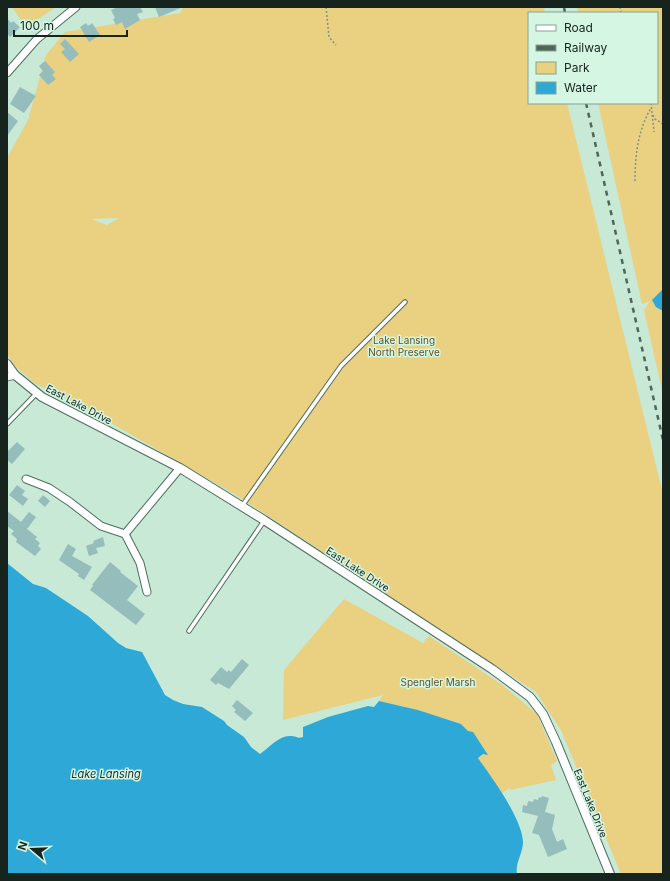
<svg xmlns="http://www.w3.org/2000/svg" width="670" height="881" font-family="Inter,sans-serif">
<rect width="100%" height="100%" fill="#c7e9d6"/>
<g fill="#ead081" fill-rule="evenodd">
<polygon points="12,7 56,7 26,27"/>
<path d="M183,7H544L545,13H529V103H567L663,494V874H621L561,730L536,692L236,495L85,408L34,383L14,365L7,354V158L28,120L46,55L65,32L180,13ZM119,218L107,225L91,219Z"/>
<polygon points="577,7 663,7 663,395 644,310 650,301 642,304 598,103 657,103 657,13 578,13"/>
<polygon points="344,599 423,643 429,636 501,684 537,714 557,761 551,765 556,780 510,790 509,788 502,793 478,758 483,754 488,755 461,724 418,710 379,701 383,695 283,720 284,670"/>
</g>
<g fill="#2ea8d7">
<polygon points="663,289 663,311 656,307 652,300"/>
<path d="M7,563L33,584L46,588L88,616L118,643L126,648L142,652L165,695L173,700L183,704L202,707L224,721L227,725L244,737L251,747L260,754C269,748 279,735 291,736C296,736 298,739 303,737V727L328,717L368,706L374,707L379,701L418,710L461,724L468,731L473,732L488,755L483,754L478,758C492,778 522,818 523,842C523,853 515,863 517,874H7Z"/>
</g>
<g fill="#94bdbc">
<polygon points="118,7 140,7 143,12 137,14 140,20 125,29 122,22 116,25 113,19 115,18 111,10"/>
<polygon points="155,7 183,7 159,17"/>
<polygon points="7,18 11,23 13,21 20,27 10,37 7,33"/>
<polygon points="86,23 88,26 92,23 100,35 89,42 80,27"/>
<polygon points="65,39 79,54 70,62 61,52 65,49 60,44"/>
<polygon points="45,61 55,72 52,75 56,79 48,85 39,75 43,71 39,66"/>
<polygon points="20,87 36,96 24,113 10,104"/>
<polygon points="7,112 18,121 7,136"/>
<polygon points="17,442 25,449 12,464 7,460 7,452"/>
<polygon points="17,485 25,491 22,495 28,499 23,506 9,495"/>
<polygon points="43,495 50,501 45,507 38,501"/>
<polygon points="7,511 21,522 29,512 36,517 27,529 37,537 35,539 40,543 38,546 41,549 35,556 16,542 17,539 11,534 14,531 7,526"/>
<polygon points="103,537 105,546 96,548 98,553 89,556 86,546 94,543 93,541"/>
<polygon points="68,544 76,549 72,556 92,567 84,580 78,576 79,574 59,560"/>
<polygon points="110,562 121,571 120,572 138,586 127,600 145,614 136,625 90,590 93,586 92,585"/>
<polygon points="242,659 249,665 229,689 218,683 216,685 210,680 221,667 227,672 229,670 231,672"/>
<polygon points="237,700 253,713 245,721 234,712 236,710 232,706"/>
<polygon points="542,796 549,798 545,812 555,815 552,829 557,842 563,839 567,849 548,857 539,835 532,833 538,816 522,812 523,805 527,806 528,801 533,802 534,799 538,800 539,797 541,798"/>
</g>
<g fill="none" stroke-linecap="round" stroke-linejoin="round">
<g stroke="#506e5e" stroke-width="5.5">
<g id="service">
<polyline points="7,424 36,394"/>
<polyline points="242,506 341,366 405,302"/>
<polyline points="189,631 264,521"/>
</g>
</g>
<g stroke="#506e5e" stroke-width="9">
<g id="minor">
<polyline points="7,73 37,39 76,7"/>
<polyline points="7,377 15,375"/>
<polyline points="26,479 49,488 70,502 101,526 125,534 140,563 147,592"/>
<polyline points="125,534 180,468"/>
</g>
</g>
<g stroke="#506e5e" stroke-width="10">
<polyline id="tertiary" points="7,364 15,375 42,397 180,468 264,520 492,669 530,697 543,714 556,742 610,874"/>
</g>
<g stroke="#7c9587" stroke-width="1.5" stroke-dasharray="2 2" stroke-linecap="butt">
<polyline points="326,7 329,37 336,45"/>
<polyline points="620,7 621,13"/>
<polyline points="651,103 654,132"/>
<polyline points="653,115 655,119 663,124"/>
<path d="M635,181C635,155 638,130 651,108"/>
</g>
<use href="#service" stroke="#fff" stroke-width="3.5"/>
<use href="#minor" stroke="#fff" stroke-width="7"/>
<use href="#tertiary" stroke="#fff" stroke-width="8"/>
<g stroke="#52655b" stroke-width="2.5" stroke-dasharray="5 5" stroke-linecap="butt">
<polyline points="564,7 565,13"/>
<polyline points="586,103 663,440"/>
</g>
</g>
<g text-anchor="middle" dominant-baseline="central" stroke-width="3" stroke-linejoin="round" paint-order="stroke">
<g font-size="10" fill="#5f5229" stroke="#d4f6e3">
<text x="404" y="340">Lake Lansing<tspan x="404" dy="12">North Preserve</tspan></text>
<text x="438" y="682">Spengler Marsh</text>
</g>
<g font-size="10" fill="#17231d" stroke="#d4f6e3">
<text transform="translate(79 404) rotate(28)">East Lake Drive</text>
<text transform="translate(358 569) rotate(33)">East Lake Drive</text>
<text transform="translate(591 803) rotate(68)">East Lake Drive</text>
</g>
<g font-size="11" font-style="italic" fill="#1a2d37" stroke="#d4f6e3">
<text x="106" y="774">Lake Lansing</text>
</g>
</g>
<rect width="670" height="881" fill="none" stroke="#17231d" stroke-width="16"/>
<rect x="528" y="12" width="130" height="92" fill="#d4f6e3" stroke="#88a294"/>
<rect x="536" y="25" width="20" height="6" fill="#ffffff" stroke="#88a294"/>
<text x="564" y="32" font-size="12" fill="#17231d">Road</text>
<rect x="536" y="45" width="20" height="6" fill="#52655b" stroke="#88a294"/>
<text x="564" y="52" font-size="12" fill="#17231d">Railway</text>
<rect x="536" y="62" width="20" height="12" fill="#ead081" stroke="#88a294"/>
<text x="564" y="72" font-size="12" fill="#17231d">Park</text>
<rect x="536" y="82" width="20" height="12" fill="#2ea8d7" stroke="#88a294"/>
<text x="564" y="92" font-size="12" fill="#17231d">Water</text>
<g transform="translate(32 849) rotate(289)" stroke="#d4f6e3" stroke-width="3" paint-order="stroke">
<path d="M0-3L7 15L0 10L-7 15Z" fill="#17231d"/>
<text y="-6" font-size="11" font-weight="bold" text-anchor="middle" fill="#17231d">N</text>
</g>
<path d="M14 30v6h113v-6" fill="none" stroke="#17231d" stroke-width="2"/>
<text x="20" y="30" font-size="12" fill="#17231d" stroke="#d4f6e3" stroke-width="3" paint-order="stroke">100 m</text>
</svg>
